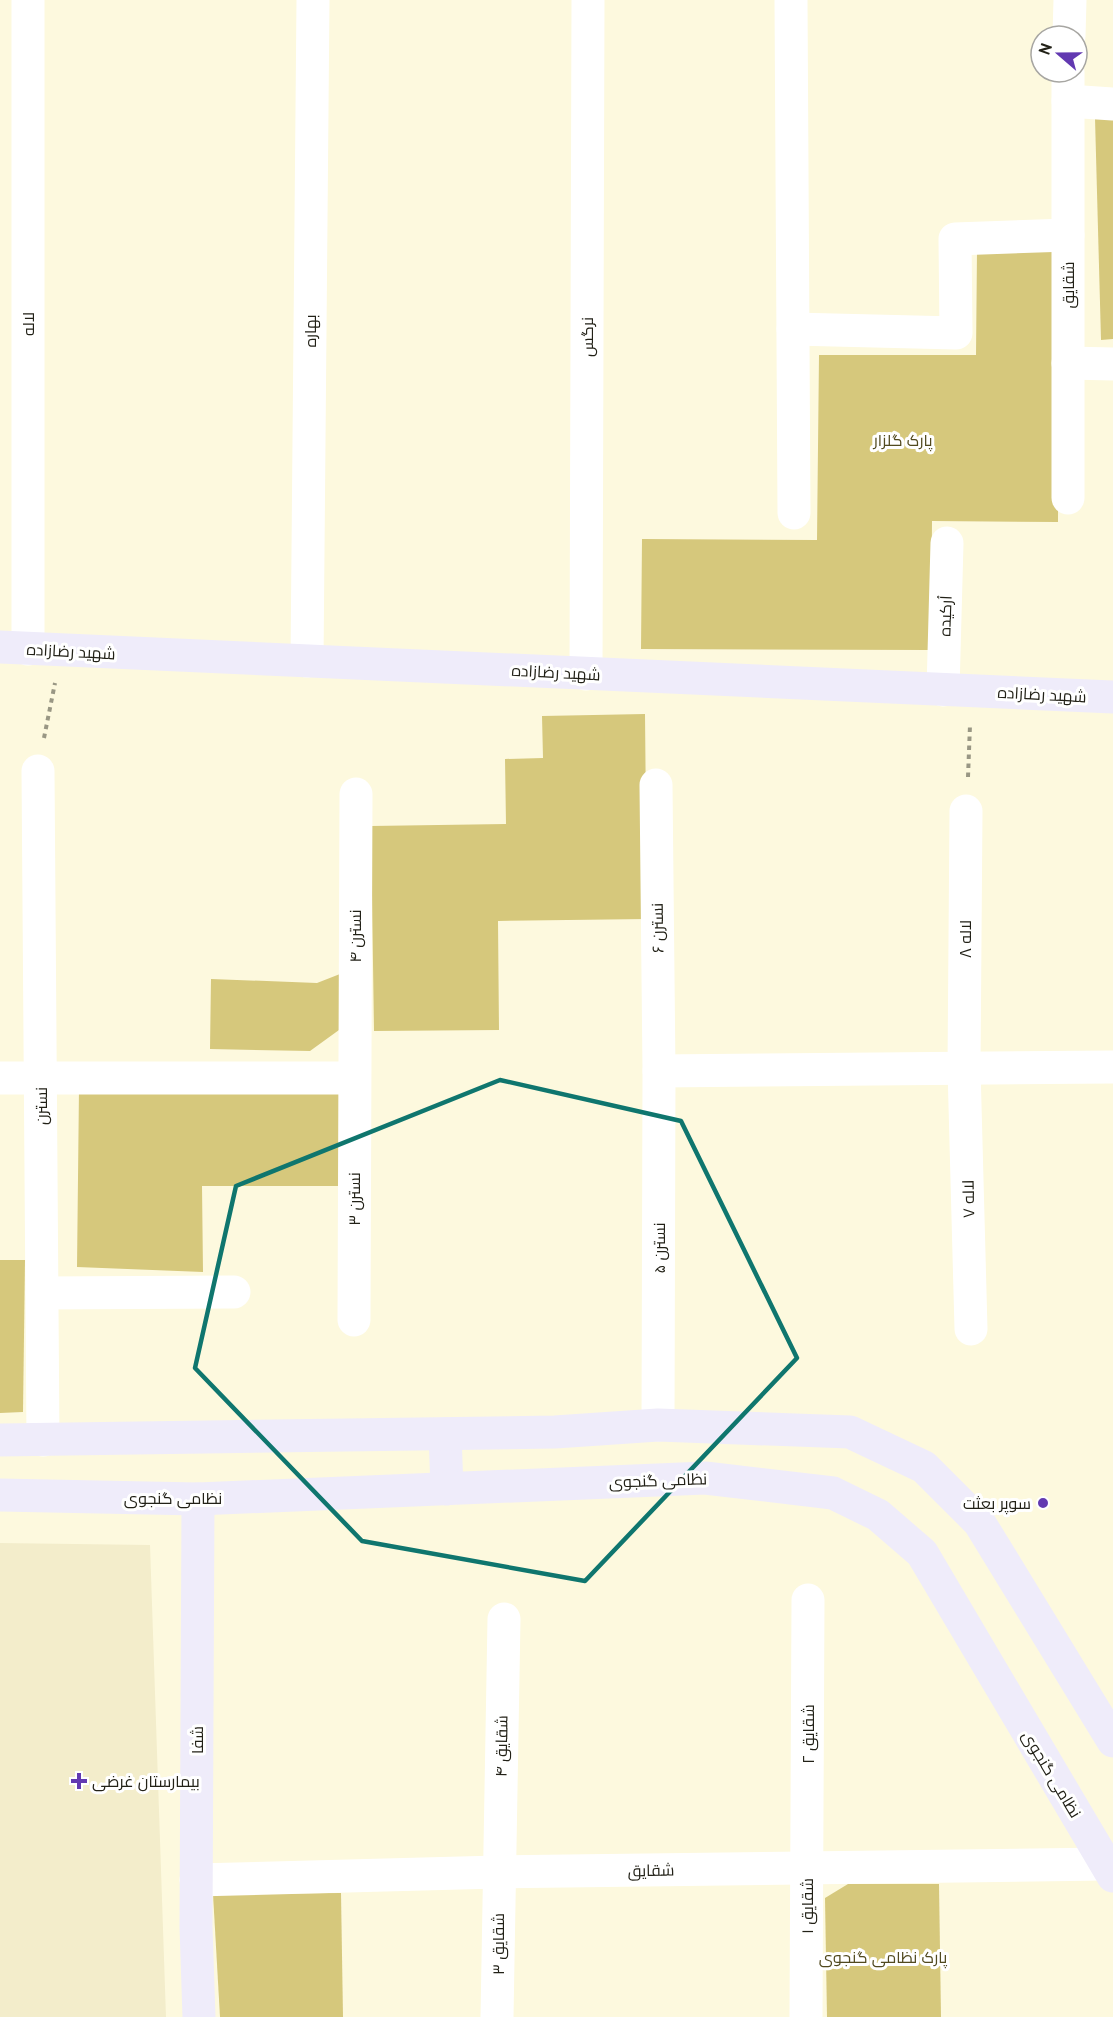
<svg xmlns="http://www.w3.org/2000/svg" width="1113" height="2017" font-family="'PT Sans',Cairo,sans-serif">
<rect width="100%" height="100%" fill="#fdf9de"/>
<polygon fill="#f3edcb" points="0,1543 150,1545 166,2017 0,2017"/>
<g fill="#d6c87c">
<polygon points="1095,118 1113,118 1113,339 1101,340"/>
<polygon points="977,251 1059,251 1058,522 932,521 931,650 641,649 642,539 817,540 819,355 976,355"/>
<polygon points="645,714 647,919 498,921 499,1030 374,1031 371,826 506,824 505,759 543,758 542,716"/>
<polygon points="340,974 339,1030 310,1051 210,1049 211,979 317,983"/>
<polygon points="79,1088 341,1088 341,1186 202,1186 203,1272 77,1267"/>
<polygon points="0,1260 25,1260 23,1412 0,1413"/>
<polygon points="848,1884 939,1884 941,2017 827,2017 825,1898"/>
<polygon points="341,1893 343,2017 220,2017 213,1894"/>
</g>
<g fill="none" stroke-linecap="round" stroke-linejoin="round">
<g stroke="#999784" stroke-width="4" stroke-dasharray="4.5 4.5" stroke-linecap="butt">
<polyline points="44,738 55,683"/>
<polyline points="968,777 970,725"/>
</g>
<g stroke="#fff" stroke-width="33">
<polyline points="791,0 794,513"/>
<polyline points="1069,36 1070,0"/>
<polyline points="1068,72 1068,498"/>
<polyline points="1068,101 1113,104"/>
<polyline points="793,329 956,333 955,239 1068,235"/>
<polyline points="1068,363 1113,364"/>
<polyline points="28,649 28,0"/>
<polyline points="307,661 313,0"/>
<polyline points="586,674 588,0"/>
<polyline points="943,690 947,543"/>
<polyline points="38,771 43,1440"/>
<polyline points="656,785 659,1071 658,1425"/>
<polyline points="966,811 964,1068 971,1329"/>
<polyline points="659,1071 1113,1067"/>
<polyline points="0,1078 353,1078"/>
<polyline points="42,1293 234,1292"/>
<polyline points="354,1320 356,794"/>
<polyline points="196,1880 498,1872 1106,1864"/>
<polyline points="497,2017 504,1619"/>
<polyline points="806,2017 808,1600"/>
</g>
<g stroke="#efecfa" stroke-width="33">
<polyline points="0,647 1113,697"/>
<polyline points="445,1434 447,1489"/>
<polyline points="0,1440 555,1432 658,1425 850,1432 924,1467 979,1522 1113,1741"/>
<polyline points="0,1495 198,1499 705,1478 833,1493 878,1515 922,1553 1113,1876"/>
<polyline points="198,1499 196,1927 199,2017"/>
</g>
</g>
<path fill="none" stroke="#0f766e" stroke-width="4.5" stroke-linejoin="round" d="M500,1080L681,1121L797,1358L585,1581L362,1541L195,1368L236,1186Z"/>
<g fill="#6239b1" stroke="#fff" stroke-width="2">
<circle cx="1043" cy="1503" r="6"/>
<path d="M76 1772h6v6h6v6h-6v6h-6v-6h-6v-6h6z"/>
</g>
<g text-anchor="middle" dominant-baseline="central" stroke-width="6" stroke-linejoin="round" paint-order="stroke">
<g font-size="16" fill="#222117" stroke="#fff">
<text transform="translate(1068 285) rotate(-90)">شقایق</text>
<text transform="translate(28 324) rotate(-90)">لاله</text>
<text transform="translate(310 331) rotate(-90)">بهاره</text>
<text transform="translate(587 337) rotate(-90)">نرگس</text>
<text transform="translate(945 616) rotate(-88)">اُرکیده</text>
<text transform="translate(71 651) rotate(3)">شهید رضازاده</text>
<text transform="translate(556 672) rotate(3)">شهید رضازاده</text>
<text transform="translate(1042 694) rotate(3)">شهید رضازاده</text>
<text transform="translate(657 928) rotate(-91)">نسترن ۶</text>
<text transform="translate(355 936) rotate(-90)">نسترن ۴</text>
<text transform="translate(965 939) rotate(-90)">لاله ۸</text>
<text transform="translate(41 1106) rotate(-90)">نسترن</text>
<text transform="translate(354 1199) rotate(-90)">نسترن ۳</text>
<text transform="translate(968 1199) rotate(-91)">لاله ۷</text>
<text transform="translate(659 1248) rotate(-90)">نسترن ۵</text>
<text transform="translate(658 1480) rotate(-2)">نظامی گنجوی</text>
<text x="173" y="1498">نظامی گنجوی</text>
<text transform="translate(808 1734) rotate(-90)">شقایق ۲</text>
<text transform="translate(197 1740) rotate(-90)">شفا</text>
<text transform="translate(501 1746) rotate(-89)">شقایق ۴</text>
<text transform="translate(1052 1774) rotate(59)">نظامی گنجوی</text>
<text transform="translate(651 1870) rotate(-1)">شقایق</text>
<text transform="translate(807 1906) rotate(-90)">شقایق ۱</text>
<text transform="translate(498 1944) rotate(-90)">شقایق ۳</text>
</g>
<g font-size="16" fill="#51491f" stroke="#fff">
<text x="903" y="440">پارک گلزار</text>
<text x="883" y="1957">پارک نظامی گنجوی</text>
</g>
<g font-size="16" fill="#222117" stroke="#fff" text-anchor="end">
<text x="1031" y="1503">سوپر بعثت</text>
<text x="92" y="1781" text-anchor="start">بیمارستان غرضی</text>
</g>
</g>
<g transform="translate(1059 54) rotate(290)"><circle r="28" fill="#ffffff" stroke="#a7a6a2" stroke-width="1.5"/>
<path d="M0-4.5L10 22L0 15L-10 22Z" fill="#6239b1"/>
<text y="-9" font-size="16" font-weight="bold" text-anchor="middle" fill="#222117">N</text>
</g>
</svg>
